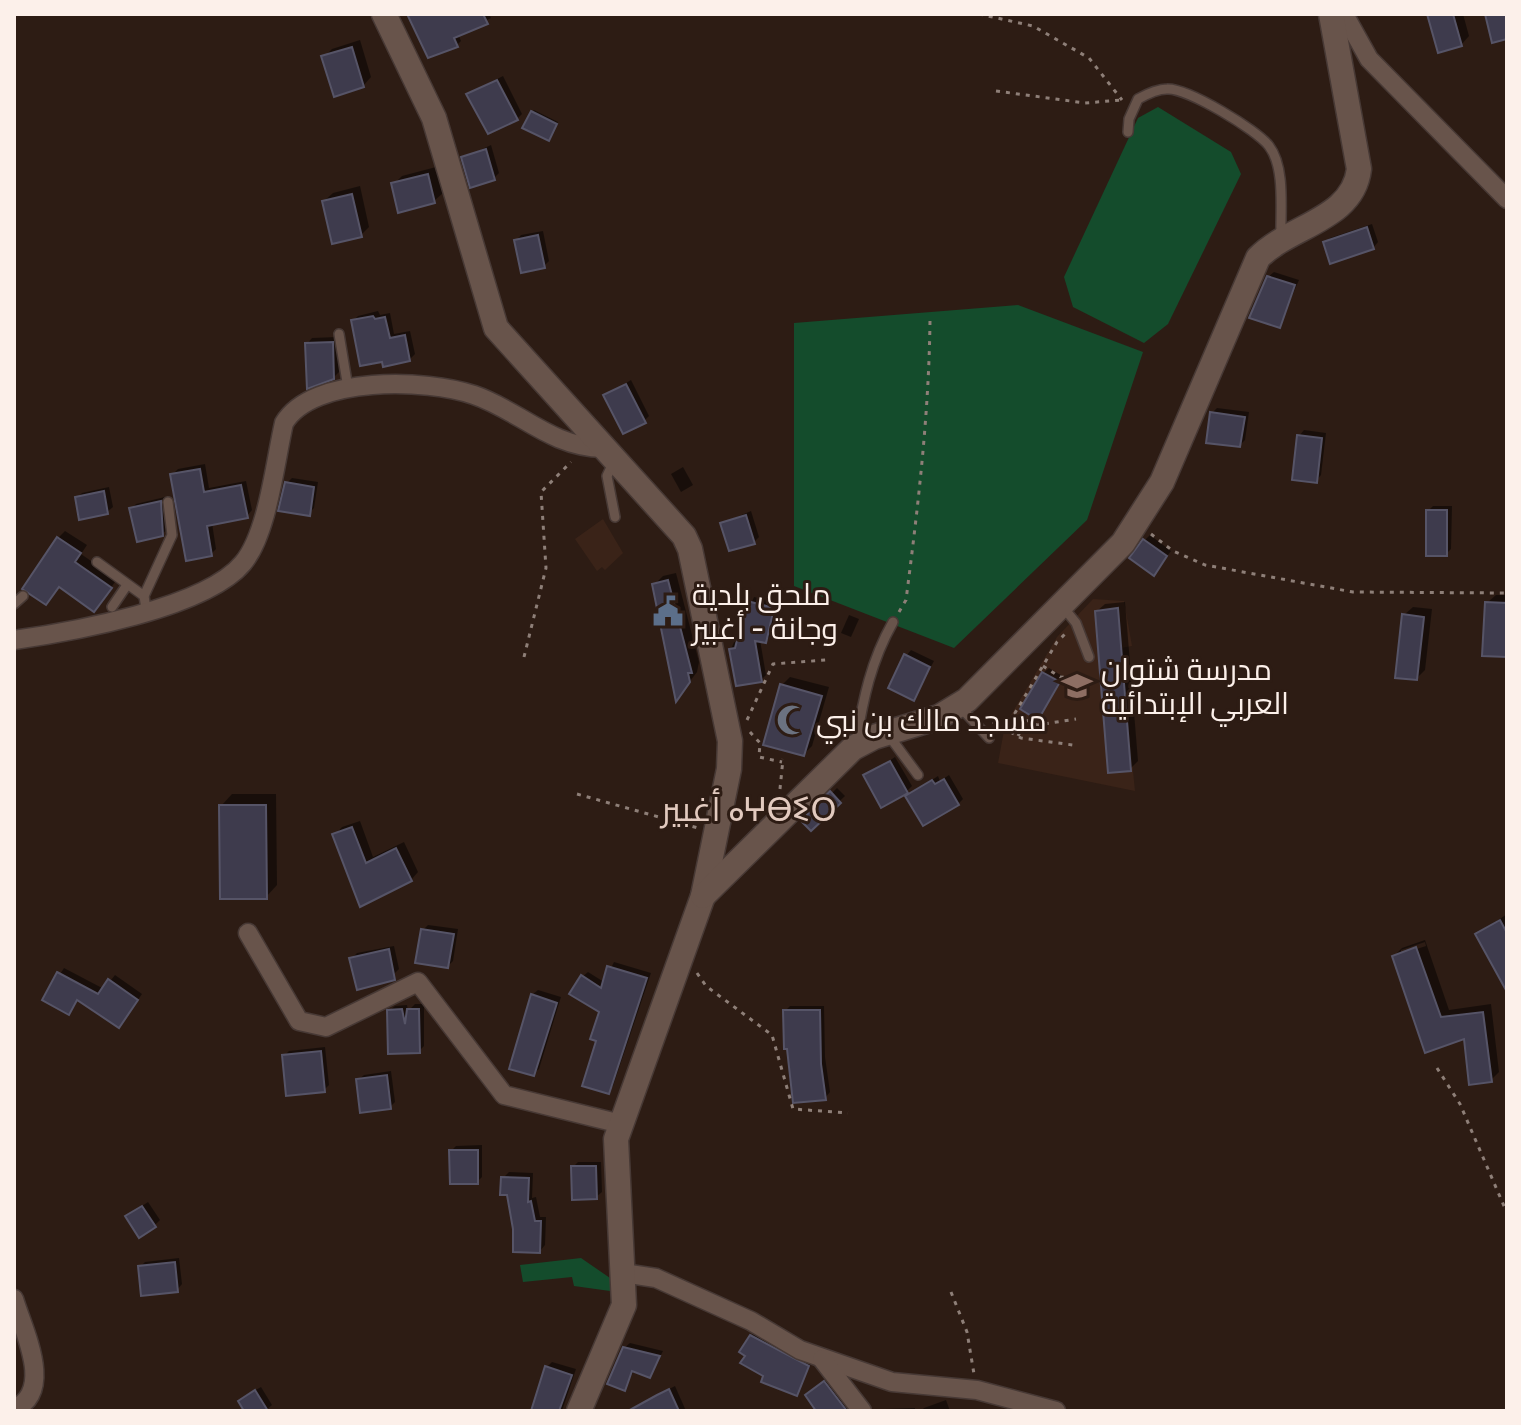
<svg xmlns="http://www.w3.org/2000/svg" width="1521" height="1425" font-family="Cabin,Cairo,'Noto Sans Tifinagh',sans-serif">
<rect width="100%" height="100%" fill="#2d1c14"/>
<g fill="#3a2318">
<polygon points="603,519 623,553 605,570 602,567 597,571 575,539"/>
<polygon points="1093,599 1124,601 1132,646 1121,648 1135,791 998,763 1005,725 1057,637"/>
</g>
<g fill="#144c2c">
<polygon points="1158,107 1231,152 1241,174 1168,324 1144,343 1073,307 1064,277 1138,118"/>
<polygon points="1018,305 1143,352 1087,520 954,648 794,586 794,323"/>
<polygon points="581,1258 610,1278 610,1291 574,1286 572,1277 523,1282 520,1265"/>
</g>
<g fill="#0007" fill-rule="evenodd">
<polygon points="411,14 489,14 491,18 458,34 461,41 457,45"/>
<polygon points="1429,14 1463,14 1469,36 1461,45"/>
<polygon points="360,40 371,77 363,86 324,57 332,49"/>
<polygon points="503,76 522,114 517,119 468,94"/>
<polygon points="534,110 558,122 550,137 532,112"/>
<polygon points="491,145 499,173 494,178 463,158"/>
<polygon points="436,167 443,193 434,201 394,184 402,176"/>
<polygon points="360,186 369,227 361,235 324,201 333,193"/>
<polygon points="1372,224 1378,242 1373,248 1325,243 1330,238"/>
<polygon points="543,231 549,261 544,266 516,241 521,235"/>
<polygon points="1274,272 1299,280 1279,326 1268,277"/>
<polygon points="378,311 380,315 390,313 394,334 410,331 415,354 409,360 353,321 358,316"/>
<polygon points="337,337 339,372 333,378 307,344 312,338"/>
<polygon points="631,380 649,416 644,421 605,396"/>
<polygon points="1217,408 1249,412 1245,440 1240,445 1212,413"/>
<polygon points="1304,430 1326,433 1321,475 1316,481 1299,436"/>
<polygon points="205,464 209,488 246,481 252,510 247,516 212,523 216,549 211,554 173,474 178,469"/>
<polygon points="683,467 693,485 681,492 671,474"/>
<polygon points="292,478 318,482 314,508 309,513 287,483"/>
<polygon points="109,487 113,507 107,512 77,498 82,493"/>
<polygon points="165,497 168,529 162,534 131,509 136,504"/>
<polygon points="1433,506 1452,506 1451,549 1446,554 1428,511"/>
<polygon points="751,511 759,537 754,542 723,523"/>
<polygon points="65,531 87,545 81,554 117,579 101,602 60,585 46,602 58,538"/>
<polygon points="1150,535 1171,551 1158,568 1145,540"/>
<polygon points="676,573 699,662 697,672 677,698 654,585 663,576"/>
<polygon points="1496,595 1507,595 1507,655 1487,603"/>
<polygon points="754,597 778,603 770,636 765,641 760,640 766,675 761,680 731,649"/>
<polygon points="1125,602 1138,761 1130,769 1097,611 1105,604"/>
<polygon points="1413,607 1432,609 1425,670 1417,678 1404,615"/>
<polygon points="849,615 859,619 851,637 841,633"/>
<polygon points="911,650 934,661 914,698 906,656"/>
<polygon points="1049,668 1064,677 1043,712 1043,673"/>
<polygon points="790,677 829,687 812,746 804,754 782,685"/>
<polygon points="895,757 912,786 907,791 866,776"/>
<polygon points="949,775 963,799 958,804 908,796 938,776 940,781"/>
<polygon points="837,788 845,796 811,828 804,821"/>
<polygon points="232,794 276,794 277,885 266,897 221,806"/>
<polygon points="360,821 373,857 404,842 418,872 411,880 361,904 335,835 342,827"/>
<polygon points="1507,914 1507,988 1478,934"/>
<polygon points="428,925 458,929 453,961 448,966 423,930"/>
<path d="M1425,940L1449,1010L1491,1004L1499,1072L1491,1080L1465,1036L1426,1050L1394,956L1402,948ZM1425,942L1426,946L1401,954V950Z"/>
<polygon points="394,946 399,969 386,982 352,958 357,953"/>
<polygon points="614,962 651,973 613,1086 608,1091 598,1039 601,1011 582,977 588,972 604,982"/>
<polygon points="64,968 104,989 115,975 142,994 124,1020 78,998 68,1012 44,999"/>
<polygon points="538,990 561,997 539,1069 533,1074 532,995"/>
<polygon points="415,1004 424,1004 424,1046 419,1051 389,1011 395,1006 407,1005 408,1011"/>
<polygon points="790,1006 824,1006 825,1057 830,1092 825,1098 785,1011"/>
<polygon points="325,1047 329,1085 324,1090 284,1056 289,1051"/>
<polygon points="391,1071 395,1102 390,1107 358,1080 364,1075"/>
<polygon points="482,1145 482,1177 477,1182 451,1151 456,1146"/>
<polygon points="578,1162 601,1162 602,1192 596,1197 573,1167"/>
<polygon points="509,1172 533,1173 532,1198 536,1197 540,1217 546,1217 545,1245 540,1251 515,1229 503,1178"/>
<polygon points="148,1202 160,1220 155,1225 133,1212"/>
<polygon points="179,1258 182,1284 177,1290 140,1267 145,1262"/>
<polygon points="756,1331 813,1360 796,1394 766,1376 748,1355 751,1336"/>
<polygon points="630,1343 663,1351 650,1376 635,1369 624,1389 624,1348"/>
<polygon points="552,1362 576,1369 562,1411 533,1411 547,1367"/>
<polygon points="830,1378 858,1411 819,1411 813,1390"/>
<polygon points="675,1386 686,1411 627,1411 628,1410"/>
<polygon points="261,1387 272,1405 265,1411 246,1411 245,1396"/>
<polygon points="946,1400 950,1411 921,1411 924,1408"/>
<polygon points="915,1408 915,1411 885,1411 886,1409"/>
</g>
<g fill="#3e3b4d" stroke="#565467" stroke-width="2">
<polygon points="407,14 483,14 488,24 454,38 458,47 428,58"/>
<polygon points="1427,14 1453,14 1462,46 1438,53"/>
<polygon points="1485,14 1507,14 1507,39 1492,43"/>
<polygon points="352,47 364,87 334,97 321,56"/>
<polygon points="497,80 518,120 488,134 466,94"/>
<polygon points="531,111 557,124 549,141 522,128"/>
<polygon points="486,149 495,180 470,188 461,157"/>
<polygon points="428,174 435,203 398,213 391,183"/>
<polygon points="352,194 362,237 332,244 322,201"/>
<polygon points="1367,227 1374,249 1330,264 1323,242"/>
<polygon points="538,235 545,268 521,273 514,240"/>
<polygon points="1267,276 1295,285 1280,328 1249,318"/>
<polygon points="373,316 375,319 385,317 390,338 405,335 410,361 383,367 382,362 360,366 351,320"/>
<polygon points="333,342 334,379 307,389 305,343"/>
<polygon points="626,384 646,423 623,434 603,395"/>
<polygon points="1210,412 1245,417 1240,447 1206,443"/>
<polygon points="1297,435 1322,438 1317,483 1292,480"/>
<polygon points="200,469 204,492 241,485 248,518 207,526 212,556 186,561 170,474"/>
<polygon points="285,482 314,487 310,516 278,511"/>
<polygon points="104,491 108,514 79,520 75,497"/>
<polygon points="161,501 163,536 137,542 129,508"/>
<rect x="1426" y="510" width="21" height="46"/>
<polygon points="746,515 755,544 729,551 720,523"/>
<polygon points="57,537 81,553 75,562 112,588 94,612 59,587 46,605 22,589"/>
<polygon points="1143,539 1167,556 1154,576 1129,558"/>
<polygon points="668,580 692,673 688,673 690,682 676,702 652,584"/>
<polygon points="747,601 774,608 766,643 755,641 762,682 736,686 729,649 735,648"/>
<polygon points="1485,602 1507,603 1507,657 1482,656"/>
<polygon points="1118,608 1131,771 1108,773 1095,611"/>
<polygon points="1402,614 1424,617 1417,680 1395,678"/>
<polygon points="904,654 930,667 914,701 888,688"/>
<polygon points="1042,672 1060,682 1038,720 1020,709"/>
<polygon points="780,684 822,696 804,756 763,745"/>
<polygon points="890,761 908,793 881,808 863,775"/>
<polygon points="944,779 959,805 923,826 905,796 932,780 935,784"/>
<polygon points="830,791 841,803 811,831 801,821"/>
<polygon points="219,805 266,805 267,899 220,899"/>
<polygon points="352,827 366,863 396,848 412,881 360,907 332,834"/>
<polygon points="1500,920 1507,933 1507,992 1475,934"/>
<polygon points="421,929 454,934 448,968 415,963"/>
<polygon points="1416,947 1441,1017 1483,1012 1492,1082 1469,1085 1464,1039 1425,1053 1392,956"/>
<polygon points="389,949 395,980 357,990 349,958"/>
<polygon points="607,966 647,978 609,1094 582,1086 596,1041 590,1039 599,1012 569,994 581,975 601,988"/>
<polygon points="57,972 98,994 108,979 138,1000 119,1028 77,1000 69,1015 42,1000"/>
<polygon points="531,994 557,1003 534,1076 509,1069"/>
<polygon points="402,1009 405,1024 407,1009 419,1009 420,1053 388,1054 387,1010"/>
<polygon points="783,1010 820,1010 821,1064 826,1100 793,1103 787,1049 784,1049"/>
<polygon points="321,1051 325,1092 286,1096 282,1055"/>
<polygon points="387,1075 391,1109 360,1113 356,1079"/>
<polygon points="449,1150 478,1150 478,1184 450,1184"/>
<polygon points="571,1166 596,1166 597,1199 572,1200"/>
<polygon points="501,1177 529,1178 528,1202 531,1201 535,1221 541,1221 540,1253 513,1252 513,1229 507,1195 500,1195"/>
<polygon points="142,1206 156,1227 139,1238 125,1216"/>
<polygon points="175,1262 178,1292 141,1296 138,1266"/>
<polygon points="750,1335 809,1366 797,1396 761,1382 763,1376 740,1363 745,1356 739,1352"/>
<polygon points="623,1347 660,1356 650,1378 632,1371 625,1391 607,1384"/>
<polygon points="545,1366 572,1375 559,1411 531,1411"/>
<polygon points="824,1381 847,1411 816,1411 805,1395"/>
<polygon points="669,1389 679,1411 628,1411 657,1395"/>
<polygon points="255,1390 268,1411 244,1411 238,1401"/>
</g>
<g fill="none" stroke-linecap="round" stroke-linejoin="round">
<g stroke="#473935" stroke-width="12">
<g id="lane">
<path d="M1128,132L1129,119L1138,99C1147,94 1157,89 1167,89C1188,88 1257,130 1269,146C1286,168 1280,213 1281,239"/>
<polyline points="339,334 348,388"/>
<polyline points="614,461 607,476 615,517"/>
<polyline points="97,562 144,596"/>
<polyline points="14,604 23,596"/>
<polyline points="112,607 127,585"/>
<polyline points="1063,607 1076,623 1089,657"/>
<polyline points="147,615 144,596 172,535 168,502"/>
<polyline points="961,708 989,738"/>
<polyline points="887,733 918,775"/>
<path d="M856,743C863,699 871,661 893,622"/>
</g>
</g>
<g stroke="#473935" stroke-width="21">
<g id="street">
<polyline points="1344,14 1369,59 1507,199"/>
<path d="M14,640C71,632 206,608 243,563C268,533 275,462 284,423C313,375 427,379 474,395C519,410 550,447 603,448"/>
<polyline points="248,933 299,1021 326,1027 418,982 504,1095 621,1124"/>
<polyline points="623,1273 656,1278 751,1321 800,1350 892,1382 977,1390 1056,1411"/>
<path d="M14,1299C23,1330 55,1391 14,1409"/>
<polyline points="822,1359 862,1411"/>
</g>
</g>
<g stroke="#473935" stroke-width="27">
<g id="secondary">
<polyline points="384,14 434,118 496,328 684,536 690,549 730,741 729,769 703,896 616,1139 624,1305 579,1411"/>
<path d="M703,896L853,748L874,737L939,717L967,700L1123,543L1162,482L1258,258C1290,225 1353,220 1359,169L1331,14"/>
</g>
</g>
<g stroke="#8e7f78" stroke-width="3" stroke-dasharray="4 6" stroke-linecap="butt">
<polyline points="979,14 1033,26 1089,58 1122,100"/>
<polyline points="996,91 1085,103 1122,100"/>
<polyline points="1151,534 1173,551 1205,565 1353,592 1507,593"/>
<path d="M899,612L906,600C918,507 929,414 930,320"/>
<polyline points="524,657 546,568 541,492 571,462"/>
<polyline points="1043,666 1060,677 1073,678"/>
<polyline points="747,720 773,664 826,660"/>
<polyline points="1026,720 1037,725 1076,719"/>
<polyline points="993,722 1021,738 1073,745"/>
<polyline points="750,732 760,743 759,757 782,762"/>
<polyline points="1018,736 1026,720 1015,713 1057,642 1067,632"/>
<polyline points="780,789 783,759"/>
<polyline points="577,794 698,828"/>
<polyline points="697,973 706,986 772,1035 793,1109 848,1113"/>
<polyline points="1437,1068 1460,1104 1507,1213"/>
<polyline points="951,1292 967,1332 974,1374"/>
</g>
<use href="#lane" stroke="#68544b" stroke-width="9"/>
<use href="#street" stroke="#68544b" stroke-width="18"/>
<use href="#secondary" stroke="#68544b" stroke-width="24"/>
</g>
<defs>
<g id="civic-bare" transform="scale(2.4)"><path d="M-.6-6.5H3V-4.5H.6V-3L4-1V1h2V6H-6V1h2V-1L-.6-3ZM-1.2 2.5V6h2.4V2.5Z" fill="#5c6f8a" stroke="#2d1c14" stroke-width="2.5" paint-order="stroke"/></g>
<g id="school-bare" transform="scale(2.4)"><path d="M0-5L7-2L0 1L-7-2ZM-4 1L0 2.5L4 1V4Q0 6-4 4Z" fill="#8d6e63" stroke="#2d1c14" stroke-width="2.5" paint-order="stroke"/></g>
<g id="mosque-bare" transform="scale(2.4)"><path d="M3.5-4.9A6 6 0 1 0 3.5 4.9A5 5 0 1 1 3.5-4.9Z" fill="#6b7280" stroke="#2d1c14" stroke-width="2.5" paint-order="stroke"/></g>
</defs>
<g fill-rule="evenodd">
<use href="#civic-bare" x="668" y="611"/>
<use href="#school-bare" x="1077" y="686"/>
<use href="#mosque-bare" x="792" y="720"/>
</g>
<g text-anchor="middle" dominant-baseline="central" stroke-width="6" stroke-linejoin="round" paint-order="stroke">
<g font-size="30" fill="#fcf0ea" stroke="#2d1c14" text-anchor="start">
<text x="692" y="594">ملحق بلدية<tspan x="692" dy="34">وجانة - أغبير</tspan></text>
<text x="1101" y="669">مدرسة شتوان<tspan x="1101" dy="34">العربي الإبتدائية</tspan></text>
<text x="816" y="720">مسجد مالك بن نبي</text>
</g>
<g font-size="34" fill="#e2cabf" stroke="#2d1c14">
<text x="749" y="809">أغبير ⴰⵖⴱⵉⵔ</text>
</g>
</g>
<rect width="1521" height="1425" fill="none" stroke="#fcf0ea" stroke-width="32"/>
</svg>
